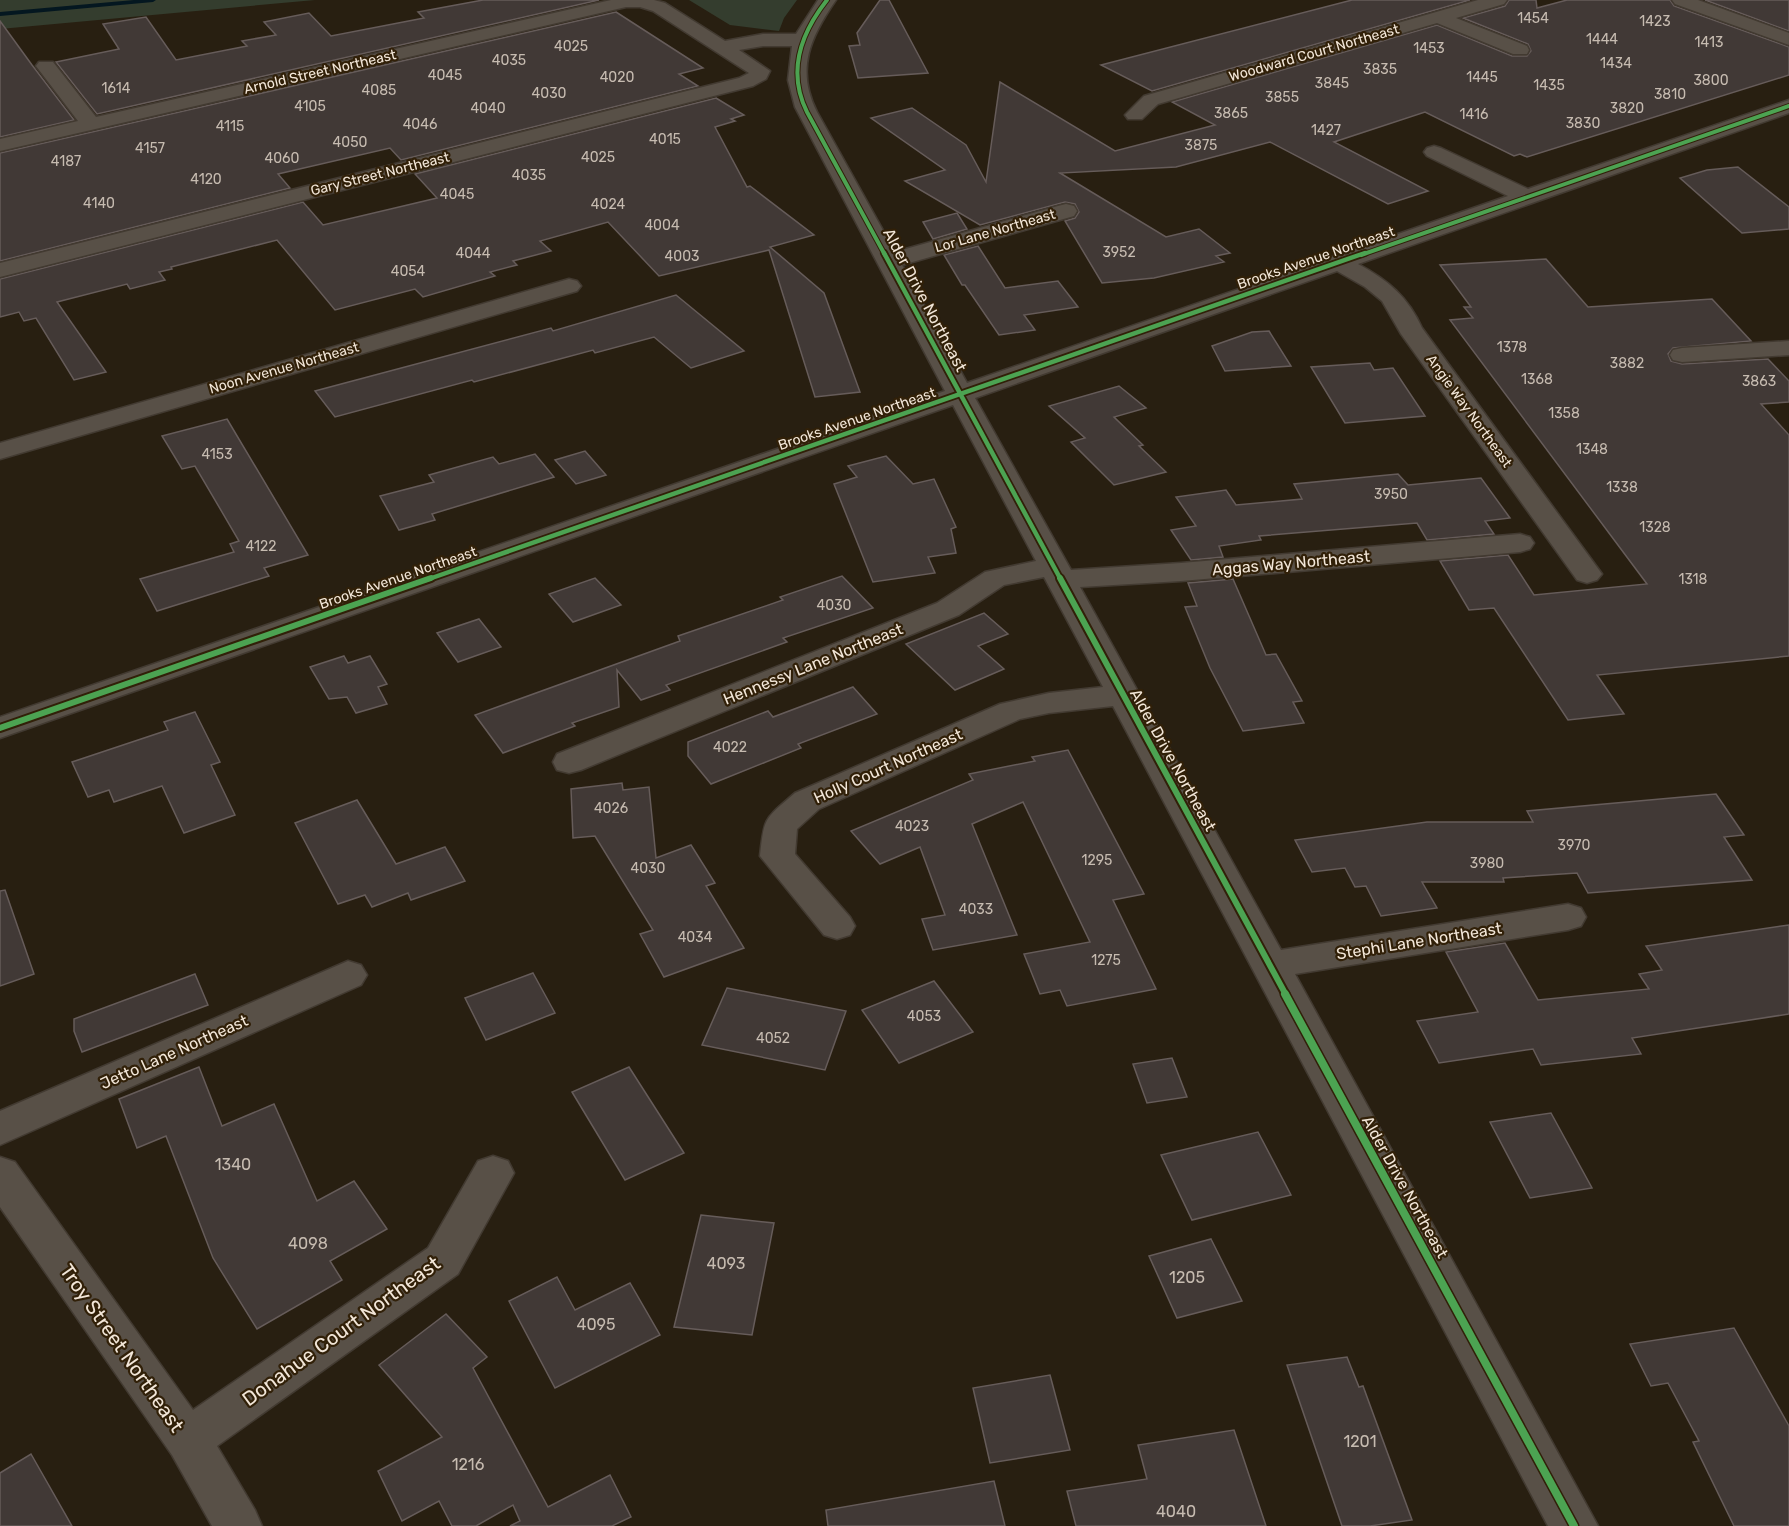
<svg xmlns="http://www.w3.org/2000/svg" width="1789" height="1526" font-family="Rubik,sans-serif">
<rect width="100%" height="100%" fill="#281f11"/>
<g fill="#343d2e">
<polygon points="0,0 315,0 0,29"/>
<polygon points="689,0 797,0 784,18 779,31 730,25"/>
</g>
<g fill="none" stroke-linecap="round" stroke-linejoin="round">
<polygon fill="#041720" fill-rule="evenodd" points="134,0 156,0 153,2 0,16 0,12"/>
</g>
<g fill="#413936" stroke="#665c5a" stroke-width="1.5">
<polygon points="483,0 599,0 97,114 56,62 119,49 103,24 146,17 176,60 247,46 242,41 276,35 264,22 309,13 331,36 424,18 418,12"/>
<polygon points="880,0 889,0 928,73 858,78 849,46 860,45 857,33"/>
<polygon points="1352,0 1470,0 1152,91 1101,65"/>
<polygon points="1509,0 1536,0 1537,8 1567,0 1670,0 1674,6 1789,47 1789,75 1527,157 1520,154 1514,156 1425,112 1334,142 1428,191 1388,204 1270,142 1176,167 1060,173 1166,237 1199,229 1230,253 1216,256 1224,262 1154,278 1102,283 1065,221 1075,218 1079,212 1075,204 1065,202 980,225 905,181 945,170 871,118 912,108 966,145 986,182 1000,82 1115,151 1215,125 1172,102 1437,25 1512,56 1527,56 1531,51 1528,44 1463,18 1505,6"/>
<polygon points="1705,0 1789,0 1789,31"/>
<polygon points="616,12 703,68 679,74 698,86 401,160 390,148 278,174 290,188 0,261 0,153"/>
<polygon points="0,21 32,65 74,120 0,137"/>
<polygon points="716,98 744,115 731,119 735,121 715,127 747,187 750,186 814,235 770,247 824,293 860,392 815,397 769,250 659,276 608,222 540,241 551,251 513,261 517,265 490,272 495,276 423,297 415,289 335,310 277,240 171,267 172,269 159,272 165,280 130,289 127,284 57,302 106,372 74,380 36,318 24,321 19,312 0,317 0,279 303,202 323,225 437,198 415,174"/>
<polygon points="1738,167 1789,207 1789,229 1742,233 1680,178 1707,170"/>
<polygon points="957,213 967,229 933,239 923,222"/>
<polygon points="978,246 1005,288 1058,281 1078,307 1024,315 1035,330 999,335 965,285 962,285 944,255"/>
<polygon points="1546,259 1588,307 1712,299 1751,341 1673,348 1668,354 1671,361 1682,364 1768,359 1789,381 1789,402 1761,404 1789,435 1789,656 1597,675 1624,714 1568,720 1494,608 1469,610 1440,561 1508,555 1534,595 1647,584 1450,320 1473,318 1464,307 1471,307 1440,265"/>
<polygon points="676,295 744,351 691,368 654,337 595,353 593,350 474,382 472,380 335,417 315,391 551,328 553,331"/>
<polygon points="1269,331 1291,366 1225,371 1212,346 1252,332"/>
<polygon points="1370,363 1374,370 1393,368 1425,416 1345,423 1311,367"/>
<polygon points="1119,386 1146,408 1114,417 1143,445 1139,446 1166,472 1114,485 1071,442 1085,438 1049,406"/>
<polygon points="227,419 308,555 264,568 269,576 157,611 140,579 234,552 230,544 239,541 195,466 182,469 162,436"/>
<polygon points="585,451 606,475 576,484 555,460"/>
<polygon points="535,454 554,477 432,514 435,520 399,530 380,496 434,482 429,475 493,457 499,464"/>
<polygon points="886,456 913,484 934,479 956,527 951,529 956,553 928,557 935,573 873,582 834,484 857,477 848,466"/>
<polygon points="1398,474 1408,485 1481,478 1510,518 1485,521 1494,534 1427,540 1417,523 1259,536 1261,540 1219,546 1223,557 1191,560 1171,530 1196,526 1176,497 1226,490 1236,505 1302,499 1294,484"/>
<polygon points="842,576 873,608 783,638 787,642 666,685 670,690 641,700 617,670 619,707 572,723 575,726 503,753 475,715 680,641 678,636 783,600 780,597"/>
<polygon points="595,578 621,605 573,622 549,594"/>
<polygon points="1233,579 1266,655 1276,654 1302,701 1293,702 1304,723 1243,731 1210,668 1185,607 1197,606 1188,583"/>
<polygon points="984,613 1008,634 978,646 1004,669 955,690 906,644"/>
<polygon points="479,619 501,647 458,662 437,633"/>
<polygon points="344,656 348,663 370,656 387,684 378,687 387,704 356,713 347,697 329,699 310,667"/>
<polygon points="853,687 877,714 798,744 801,748 711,784 688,756 688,742 768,711 773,717"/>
<polygon points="195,712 220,762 211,765 235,815 184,833 162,786 114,802 109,790 88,797 72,762 168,730 164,722"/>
<polygon points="1068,750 1144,894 1113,900 1156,989 1067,1006 1060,990 1040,994 1024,954 1090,942 1023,802 972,824 1017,935 933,950 922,919 945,915 920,847 880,864 851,831 973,780 969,774 1035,761 1032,757"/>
<polygon points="622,783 623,790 649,787 656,858 691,845 715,883 706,886 744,948 664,977 640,934 653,930 595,836 573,838 571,789"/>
<polygon points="1716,794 1744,835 1724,837 1752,880 1588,893 1577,873 1503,878 1504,882 1422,882 1437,908 1381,916 1366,886 1355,887 1345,868 1312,872 1295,840 1427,822 1533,822 1527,811"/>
<polygon points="357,800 396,864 445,847 465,881 411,900 408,893 372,907 365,895 338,904 295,823"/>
<polygon points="5,890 34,974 0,986 0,891"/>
<polygon points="1789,925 1789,1014 1632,1038 1641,1054 1541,1065 1533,1049 1439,1063 1417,1021 1478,1012 1446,952 1505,943 1538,1000 1649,989 1639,974 1662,970 1646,946"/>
<polygon points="533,973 555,1013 486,1040 465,998"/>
<polygon points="195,974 208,1005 82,1052 74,1031 74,1019"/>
<polygon points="934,981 973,1032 899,1063 862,1010"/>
<polygon points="727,988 846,1011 825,1070 702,1045"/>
<polygon points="1172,1058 1187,1097 1147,1103 1133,1064"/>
<polygon points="199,1067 222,1126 274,1104 317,1201 354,1181 387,1229 330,1261 342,1280 257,1329 213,1258 166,1136 137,1148 119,1099"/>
<polygon points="629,1067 684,1153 625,1180 572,1092"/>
<polygon points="1551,1113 1592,1188 1530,1198 1490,1122"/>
<polygon points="1258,1132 1291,1195 1192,1220 1161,1155"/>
<polygon points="701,1215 774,1223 752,1335 674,1327"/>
<polygon points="1211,1239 1242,1301 1177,1318 1149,1256"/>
<polygon points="557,1277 575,1310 630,1283 660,1335 555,1388 509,1301"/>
<polygon points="446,1314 487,1357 473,1368 548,1507 610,1475 631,1517 612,1526 510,1526 520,1521 513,1505 476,1526 452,1526 439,1501 402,1521 378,1471 442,1437 379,1365"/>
<polygon points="1734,1328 1789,1426 1789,1526 1734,1526 1693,1442 1699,1441 1668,1383 1651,1386 1630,1344"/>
<polygon points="1347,1357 1359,1387 1363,1386 1412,1520 1370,1526 1342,1526 1287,1365"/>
<polygon points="1050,1375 1070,1450 990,1463 973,1388"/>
<polygon points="1234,1430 1266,1526 1076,1526 1067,1491 1147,1479 1138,1445"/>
<polygon points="31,1454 72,1526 0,1526 0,1473"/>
<polygon points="994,1481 1005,1526 828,1526 826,1510"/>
</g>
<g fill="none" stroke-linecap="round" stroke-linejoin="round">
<g stroke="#423a31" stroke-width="3">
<g id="minor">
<path d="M611,0H654L665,3L725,41L763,34H796L818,0H836C811,36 795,69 817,112L895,252L1058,206L1066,204L1074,206L1077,211L1074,216L902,265L967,383L1508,196L1427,156L1424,152L1427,148L1434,146L1441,148L1528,189L1789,100V113L1358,264C1388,280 1408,297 1422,328L1602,574L1597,580L1587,583L1577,580L1401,334L1382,301L1365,287L1337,271L975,398L1071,570L1181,563L1520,534L1530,537L1534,543L1530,549L1520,552L1181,581L1080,587L1281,950L1568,904L1581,908L1586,917L1581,926L1568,930L1295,974L1598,1526H1548L1113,706L1049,713L1020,719L819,809L797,829L795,854L850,917L855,926L850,935L837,939L824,935L760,856C764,816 765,819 795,793L1000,704L1049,693L1103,687L1044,577L1004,585L959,615L581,770L569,773L557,770L553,762L557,754L937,603L985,572L1036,561L953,405L0,738V717L945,391L795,107L788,80L792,46H763L739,50L770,71L766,79L753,86L0,277V263L739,78L749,73L653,11L640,7H626L0,151V139L78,121L36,66L39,62H53L96,117Z"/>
<polygon points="1478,0 1507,0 1504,4 1456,18 1527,46 1529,50 1527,54 1513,54 1437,23 1158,104 1142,119 1128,119 1125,115 1144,96"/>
<polygon points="1672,0 1698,0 1789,33 1789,45 1675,4"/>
<polygon points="569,279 577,281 581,286 577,291 0,459 0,443"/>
<polygon points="1789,341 1789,355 1682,362 1673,360 1670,355 1673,350 1682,348"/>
<polygon points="348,961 361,965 367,975 361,985 0,1145 0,1111"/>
<polygon points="493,1156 508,1161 514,1173 458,1274 217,1446 255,1510 262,1526 212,1526 172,1455 0,1207 0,1157 15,1162 193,1410 428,1248 478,1161"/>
</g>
</g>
<use href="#minor" fill="#585047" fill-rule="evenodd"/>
<g stroke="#312008" stroke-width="6">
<g id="cycleway-far3">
<path d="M827,0C801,33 787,72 807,112L885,255"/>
<polyline points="1361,255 1789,106"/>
</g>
</g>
<g stroke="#312008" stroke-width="8">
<g id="cycleway-far2">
<polyline points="884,253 1061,580"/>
<polyline points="426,580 1365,253"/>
</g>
</g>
<g stroke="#312008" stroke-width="10">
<g id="cycleway-far1">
<polyline points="1060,578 1286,995"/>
<polyline points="0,728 431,578"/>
</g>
</g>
<g stroke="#312008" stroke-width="11">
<polyline id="cycleway" points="1285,994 1574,1526"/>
</g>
<use href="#cycleway-far3" stroke="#4ca352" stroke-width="4"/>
<use href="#cycleway-far2" stroke="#4ca352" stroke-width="4.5"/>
<use href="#cycleway-far1" stroke="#4ca352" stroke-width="6"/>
<use href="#cycleway" stroke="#4ca352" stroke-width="8"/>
</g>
<g text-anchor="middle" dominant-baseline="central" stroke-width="4.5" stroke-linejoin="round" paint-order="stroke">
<g font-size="14" fill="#c6bbb0">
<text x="1533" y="18">1454</text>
<text x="1655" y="21">1423</text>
<text x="1602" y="39">1444</text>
<text x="1709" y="42">1413</text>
<text x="571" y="46">4025</text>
<text x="1429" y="48">1453</text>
<text x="509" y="60">4035</text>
<text x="1616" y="63">1434</text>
<text x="1380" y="69">3835</text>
<text x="445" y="75">4045</text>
<text x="617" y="77">4020</text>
<text x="1482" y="77">1445</text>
<text x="1711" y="80">3800</text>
<text x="1332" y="83">3845</text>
<text x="1549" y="85">1435</text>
<text x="116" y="88">1614</text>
<text x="379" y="90">4085</text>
<text x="549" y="93">4030</text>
<text x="1670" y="94">3810</text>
<text x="1282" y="97">3855</text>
<text x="310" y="106">4105</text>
<text x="488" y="108">4040</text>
<text x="1627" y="108">3820</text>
<text x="1231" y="113">3865</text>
<text x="1474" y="114">1416</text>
<text x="1583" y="123">3830</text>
<text x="420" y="124">4046</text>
<text x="230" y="126">4115</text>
<text x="1326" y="130">1427</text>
<text x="665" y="139">4015</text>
<text x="350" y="142">4050</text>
<text x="1201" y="145">3875</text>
<text x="150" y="148">4157</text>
<text x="598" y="157">4025</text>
<text x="282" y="158">4060</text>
<text x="66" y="161">4187</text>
<text x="529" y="175">4035</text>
<text x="206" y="179">4120</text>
<text x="457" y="194">4045</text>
<text x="99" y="203">4140</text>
<text x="608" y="204">4024</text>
<text x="662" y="225">4004</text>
<text x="1119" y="252">3952</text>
<text x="473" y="253">4044</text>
<text x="682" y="256">4003</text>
<text x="408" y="271">4054</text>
<text x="1512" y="347">1378</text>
<text x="1627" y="363">3882</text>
<text x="1537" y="379">1368</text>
<text x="1759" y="381">3863</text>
<text x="1564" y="413">1358</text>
<text x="1592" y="449">1348</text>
<text x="217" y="454">4153</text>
<text x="1622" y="487">1338</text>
<text x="1391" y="494">3950</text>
<text x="1655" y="527">1328</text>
<text x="261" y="546">4122</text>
<text x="1693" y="579">1318</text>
<text x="834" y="605">4030</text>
<text x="730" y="747">4022</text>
<text x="611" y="808">4026</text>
<text x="912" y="826">4023</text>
<text x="1574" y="845">3970</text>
<text x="1097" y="860">1295</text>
<text x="1487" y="863">3980</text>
<text x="648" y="868">4030</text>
<text x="976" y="909">4033</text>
<text x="695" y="937">4034</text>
<text x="1106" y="960">1275</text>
<text x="924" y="1016">4053</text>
<text x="773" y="1038">4052</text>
</g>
<g font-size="14" fill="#f2e6d8" stroke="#312008">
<text transform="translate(1314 53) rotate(-16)">Woodward Court Northeast</text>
<text transform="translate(320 72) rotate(-13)">Arnold Street Northeast</text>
<text transform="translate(380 174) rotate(-14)">Gary Street Northeast</text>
<text transform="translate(995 231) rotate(-16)">Lor Lane Northeast</text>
<text transform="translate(1316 258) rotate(-19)">Brooks Avenue Northeast</text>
<text transform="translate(284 368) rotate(-16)">Noon Avenue Northeast</text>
<text transform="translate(1469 411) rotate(54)">Angie Way Northeast</text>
<text transform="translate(857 419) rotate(-19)">Brooks Avenue Northeast</text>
<text transform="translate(398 578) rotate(-19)">Brooks Avenue Northeast</text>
</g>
<g font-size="16" fill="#f2e6d8" stroke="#312008">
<text transform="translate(925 300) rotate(62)">Alder Drive Northeast</text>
<text transform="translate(1291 563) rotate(-5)">Aggas Way Northeast</text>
<text transform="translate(813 664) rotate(-22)">Hennessy Lane Northeast</text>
<text transform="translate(1173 760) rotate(61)">Alder Drive Northeast</text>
<text transform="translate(888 766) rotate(-24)">Holly Court Northeast</text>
<text transform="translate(1419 941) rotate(-9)">Stephi Lane Northeast</text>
<text transform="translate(174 1052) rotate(-24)">Jetto Lane Northeast</text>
<text transform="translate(1405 1187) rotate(61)">Alder Drive Northeast</text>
</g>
<g font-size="16" fill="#c6bbb0">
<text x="233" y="1164">1340</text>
<text x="308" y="1243">4098</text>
<text x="726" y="1263">4093</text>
<text x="1187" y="1277">1205</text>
<text x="596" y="1324">4095</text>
<text x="1360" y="1441">1201</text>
<text x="468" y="1464">1216</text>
<text x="1176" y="1511">4040</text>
</g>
<g font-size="20" fill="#f2e6d8" stroke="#312008">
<text transform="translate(341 1331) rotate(-36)">Donahue Court Northeast</text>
<text transform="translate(122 1348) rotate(55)">Troy Street Northeast</text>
</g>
</g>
</svg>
